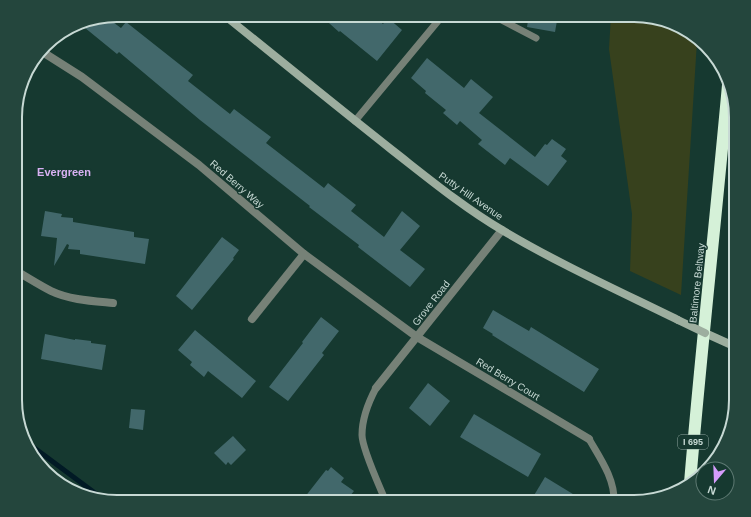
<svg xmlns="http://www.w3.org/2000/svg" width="751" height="517" font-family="Helvetica,sans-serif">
<rect width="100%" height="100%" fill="#163930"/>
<polygon fill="#37411d" points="611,15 641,15 694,35 697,41 681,295 630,271 632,214 609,49"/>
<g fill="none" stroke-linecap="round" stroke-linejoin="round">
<polyline stroke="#011a25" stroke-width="5" points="25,441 103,499"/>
</g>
<g fill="#42686b">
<polygon points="320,15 372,15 383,24 388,18 402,30 377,61 340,31 339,32"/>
<polygon points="529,15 558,15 555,32 527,27"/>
<polygon points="106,17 121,28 126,22 193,75 188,81 230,114 234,109 271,137 266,143 324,188 328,183 356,205 351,211 384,237 402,211 420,226 400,250 425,269 410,287 358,247 359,245 309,207 310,206 200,120 119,52 117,54 79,23 84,20"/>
<polygon points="427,58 464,88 471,79 493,97 479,113 535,157 545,144 547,145 552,139 566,149 561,156 567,161 548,186 510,158 505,165 478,144 482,140 460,121 457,125 443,113 446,110 425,93 426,91 411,78"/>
<polygon points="45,211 62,214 61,217 73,218 73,222 134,232 134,237 149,239 145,264 80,254 80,250 68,249 69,245 67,244 54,266 57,238 41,236"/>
<polygon points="222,237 239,250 233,258 234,259 192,310 176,296"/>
<polygon points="493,310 529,331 531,327 599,369 584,392 492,335 493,334 483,328"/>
<polygon points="321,317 339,331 322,353 324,355 288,401 269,387 303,343 302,342"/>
<polygon points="195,330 256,381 242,398 208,371 204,377 190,365 192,362 178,350"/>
<polygon points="45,334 75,340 75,339 91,341 91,343 106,345 102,370 41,359"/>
<polygon points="428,383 450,401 430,426 409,408"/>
<polygon points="131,409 145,410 143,430 129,428"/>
<polygon points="474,414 541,454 528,477 460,437"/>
<polygon points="233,436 246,450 231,465 228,462 226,465 214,453"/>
<polygon points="331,467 344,478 341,482 354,491 345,502 301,502 326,470 328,471"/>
<polygon points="545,477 586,502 530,502"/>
</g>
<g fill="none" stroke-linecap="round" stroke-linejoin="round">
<g stroke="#768177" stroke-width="7">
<polyline points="492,15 536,38"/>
<polyline points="355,121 443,15"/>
<path d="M376,388C368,403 362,418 362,435C362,449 380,487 386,502"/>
<path d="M589,439C600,458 615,479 614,502"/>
</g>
<g stroke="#768177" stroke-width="8">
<polyline points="41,51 82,77 199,165 304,254 417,337 589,439"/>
<path d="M16,271C27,277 39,285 51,291C70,300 92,301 113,303"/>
<polyline points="252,319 304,254"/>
<polyline points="376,388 502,230"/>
</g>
<g stroke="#9dae9f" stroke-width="8">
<path d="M224,15C280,60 336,106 392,150C428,178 463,207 502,230C559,264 619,291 678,320"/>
<polyline points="705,333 736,347"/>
</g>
<path stroke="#d5f1d8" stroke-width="12" d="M690,483C701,350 716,218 728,85"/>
<polyline stroke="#9dae9f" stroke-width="8" points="678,320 705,333"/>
</g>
<g text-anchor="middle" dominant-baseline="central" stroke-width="3" stroke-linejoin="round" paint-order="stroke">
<rect fill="#163930" stroke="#92a9a3" stroke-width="1" x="678" y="435" width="30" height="14" rx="3"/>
<g font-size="9" font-weight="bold" fill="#c7d9d4">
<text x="693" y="442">I 695</text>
</g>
<g font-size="10" fill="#c7d9d4" stroke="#163930">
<text transform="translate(237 184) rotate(41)">Red Berry Way</text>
<text transform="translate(471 196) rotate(35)">Putty Hill Avenue</text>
<text transform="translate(697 283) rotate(-84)">Baltimore Beltway</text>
<text transform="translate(431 303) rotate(-52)">Grove Road</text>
<text transform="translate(508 379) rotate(31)">Red Berry Court</text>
</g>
<g font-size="11" font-weight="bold" fill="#d8b1f3" stroke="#163930">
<text x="64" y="172">Evergreen</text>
</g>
</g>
<path d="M0 0H751V517H0ZM117 22H634A95 95 0 0 1 729 117V400A95 95 0 0 1 634 495H117A95 95 0 0 1 22 400V117A95 95 0 0 1 117 22Z" fill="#24463d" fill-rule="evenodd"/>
<path fill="none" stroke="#c7d9d4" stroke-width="2" d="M117 22H634A95 95 0 0 1 729 117V400A95 95 0 0 1 634 495H117A95 95 0 0 1 22 400V117A95 95 0 0 1 117 22Z"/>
<g transform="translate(715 481) rotate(199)"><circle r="19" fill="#163930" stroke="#5d7972"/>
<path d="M0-3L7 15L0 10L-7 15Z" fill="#d59cfb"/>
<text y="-6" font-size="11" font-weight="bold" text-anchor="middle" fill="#c7d9d4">N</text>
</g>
</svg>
